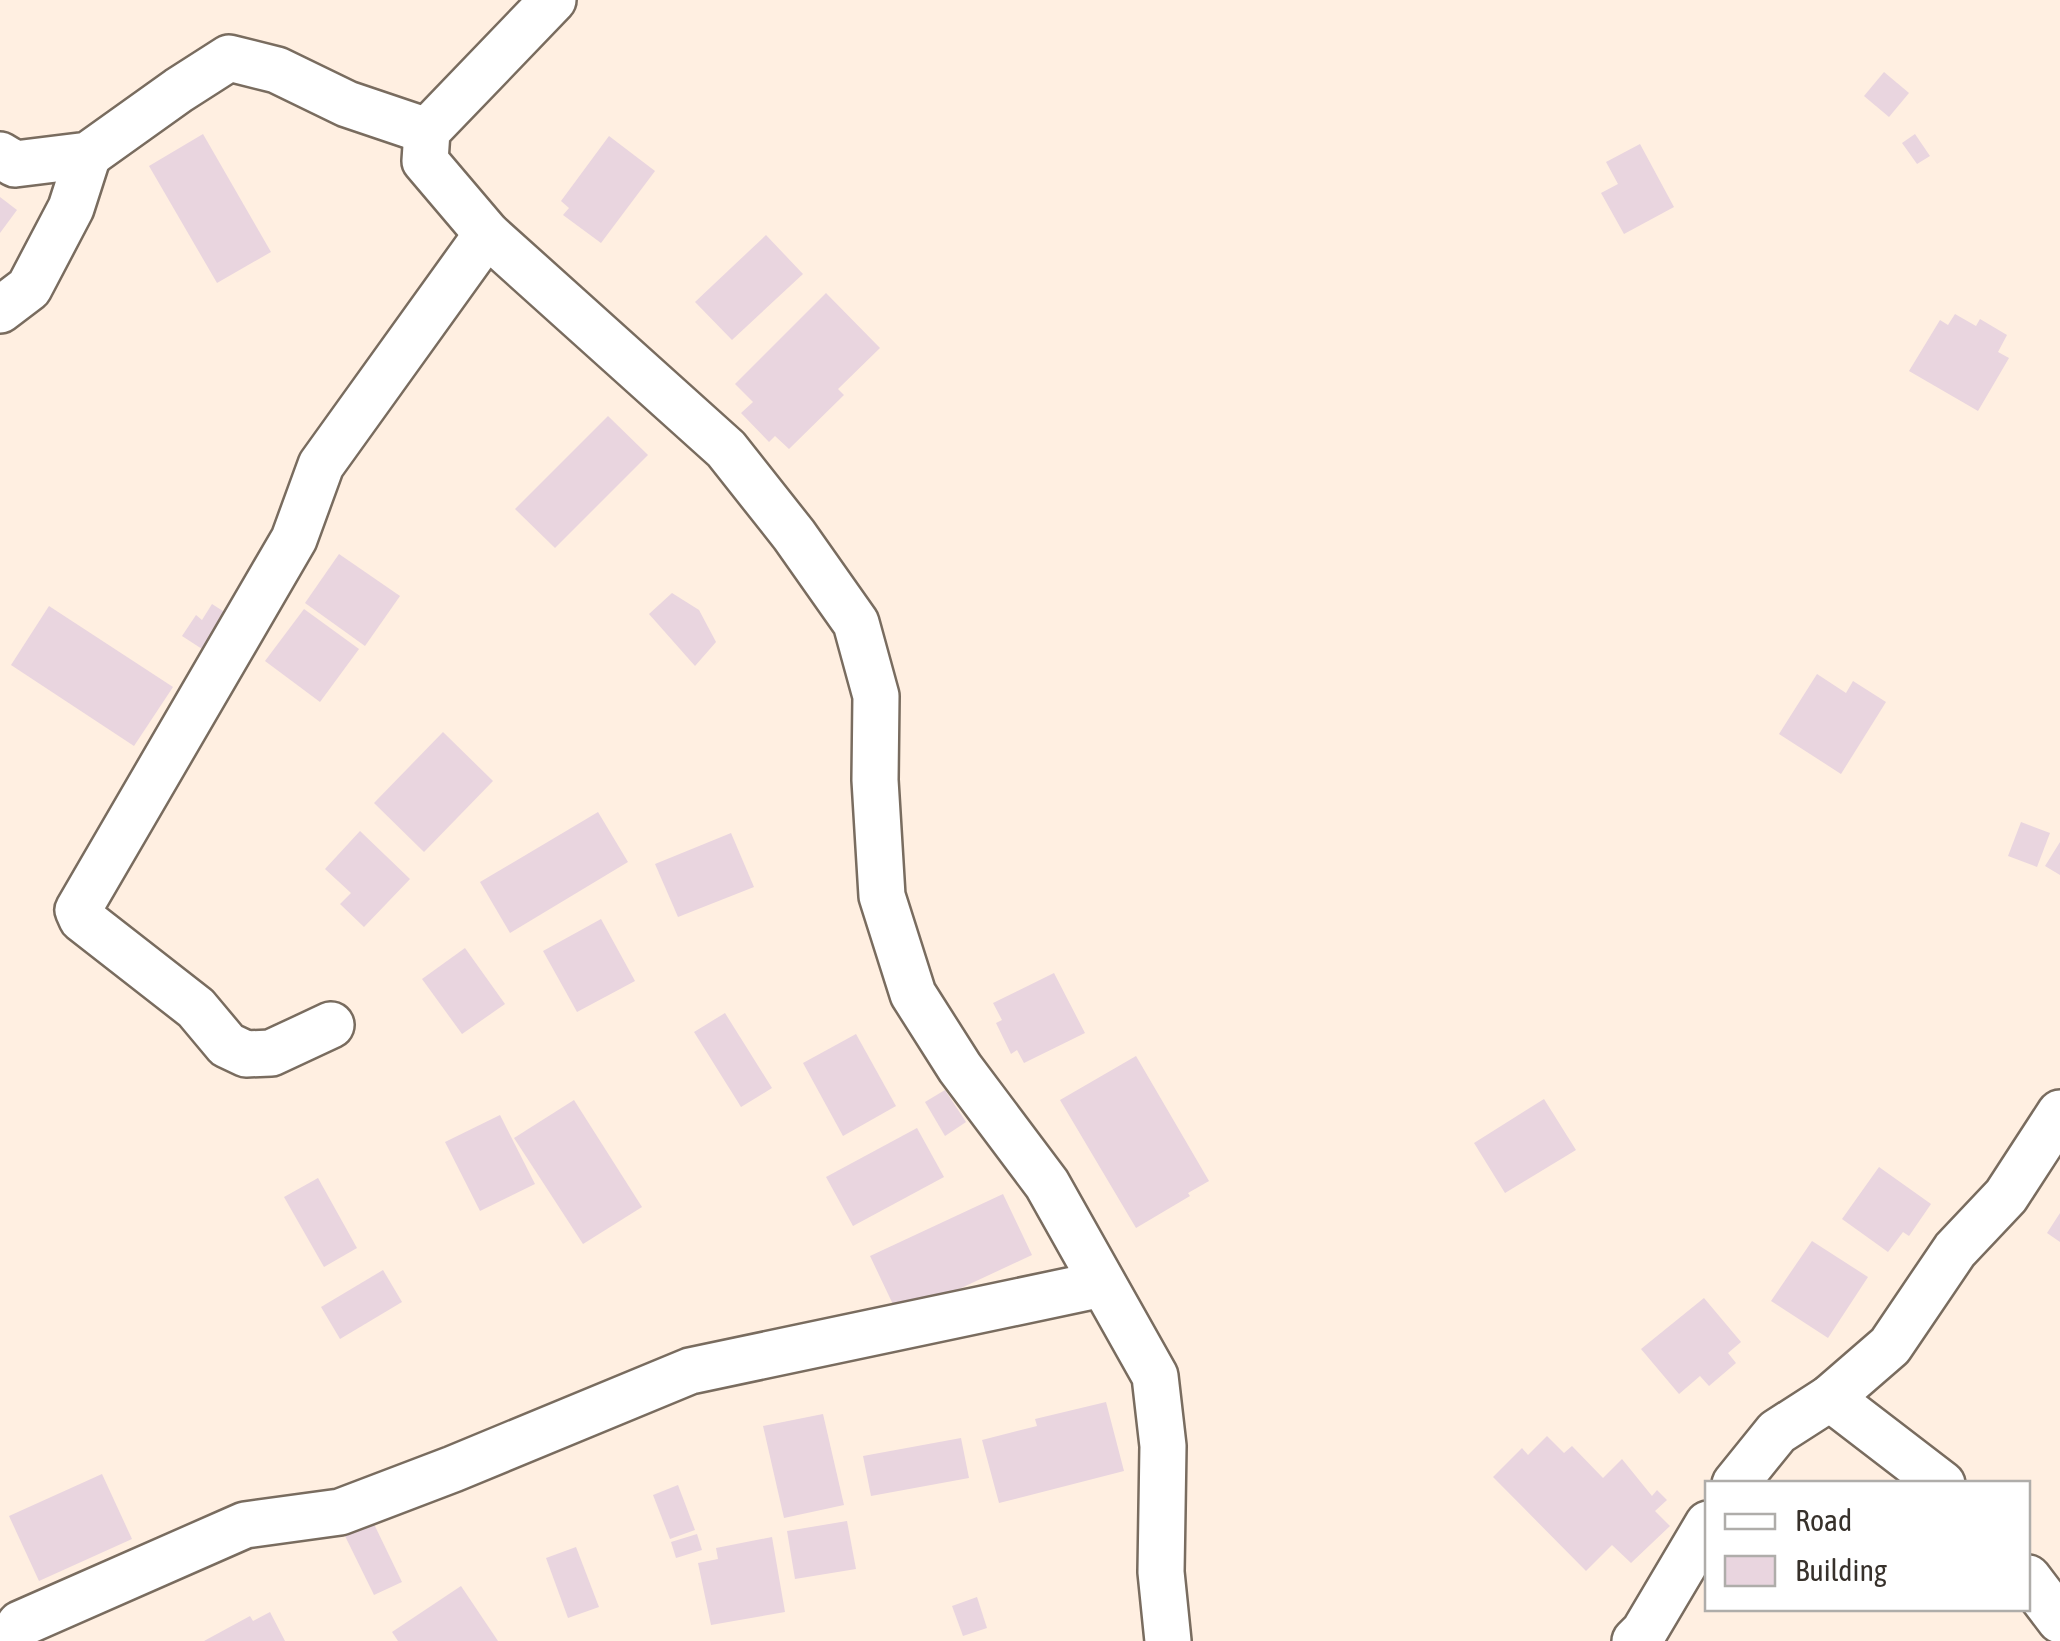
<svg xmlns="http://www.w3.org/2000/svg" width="2060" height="1641" font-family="'Asap Condensed',sans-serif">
<rect width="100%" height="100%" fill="#ffefe1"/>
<g fill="#e9d5df">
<polygon points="1884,72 1909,93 1889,117 1864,96"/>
<polygon points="203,134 271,252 217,283 149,166"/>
<polygon points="1915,134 1930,156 1917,164 1902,143"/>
<polygon points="609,136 655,171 601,243 563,215 569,208 561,201"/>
<polygon points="1640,144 1674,207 1624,234 1601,193 1618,184 1606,162"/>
<polygon points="0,197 17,210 0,233"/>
<polygon points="766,235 803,274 732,340 695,302"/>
<polygon points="826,293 880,348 838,389 844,395 789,449 775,436 769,442 741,413 753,402 735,384"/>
<polygon points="1955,314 1976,326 1980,319 2007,335 1998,352 2009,358 1978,411 1909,371 1940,320 1948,325"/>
<polygon points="608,416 648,455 555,548 515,509"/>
<polygon points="339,554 400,596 365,646 305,603"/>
<polygon points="672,593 699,610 716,642 695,666 649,614"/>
<polygon points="212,604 240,622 216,658 182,636 196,615 202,620"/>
<polygon points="49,606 173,687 134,746 11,665"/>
<polygon points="304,609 359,649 320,702 265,661"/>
<polygon points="1817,674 1846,693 1853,681 1886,702 1841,774 1779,734"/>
<polygon points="443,732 493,781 424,852 374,803"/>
<polygon points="598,812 628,862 510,933 480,882"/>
<polygon points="2021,822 2050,833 2037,867 2008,856"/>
<polygon points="360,831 410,879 364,927 340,904 351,893 325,869"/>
<polygon points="731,833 754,887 678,917 655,864"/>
<polygon points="2060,842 2060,875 2045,866"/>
<polygon points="601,919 635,981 577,1012 543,951"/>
<polygon points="465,948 505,1004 462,1034 422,979"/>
<polygon points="1054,973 1085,1033 1024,1063 1017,1050 1011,1054 996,1023 1002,1020 993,1003"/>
<polygon points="725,1013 772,1088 741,1107 694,1032"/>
<polygon points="856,1034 896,1106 843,1136 803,1063"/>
<polygon points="1136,1056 1209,1181 1188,1193 1190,1196 1136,1228 1060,1100"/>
<polygon points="945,1090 966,1122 945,1136 925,1102"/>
<polygon points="1544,1099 1576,1150 1505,1193 1474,1143"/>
<polygon points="574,1100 642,1207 583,1244 514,1138"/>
<polygon points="500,1115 535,1184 480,1211 445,1142"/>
<polygon points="917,1128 944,1177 853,1226 826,1177"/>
<polygon points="1879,1167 1931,1204 1909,1236 1903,1232 1888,1252 1842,1219"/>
<polygon points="318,1178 357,1248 324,1267 284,1197"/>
<polygon points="1003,1194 1032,1255 899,1317 870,1256"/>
<polygon points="2060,1213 2060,1242 2047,1233"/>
<polygon points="1812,1241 1868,1277 1828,1338 1771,1301"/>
<polygon points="383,1270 402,1302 340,1339 321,1307"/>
<polygon points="1704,1298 1741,1342 1728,1353 1736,1363 1709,1386 1700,1376 1679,1394 1641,1349"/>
<polygon points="1106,1402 1124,1471 999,1503 982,1440 1037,1426 1035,1419"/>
<polygon points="823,1414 844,1505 784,1518 763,1426"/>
<polygon points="1547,1436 1564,1453 1572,1446 1603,1478 1622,1459 1652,1496 1657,1490 1667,1500 1655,1511 1670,1526 1631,1563 1612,1545 1586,1571 1493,1477 1522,1448 1528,1455"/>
<polygon points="961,1438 969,1478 871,1496 863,1456"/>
<polygon points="102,1474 132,1539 39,1581 9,1516"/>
<polygon points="678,1485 695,1530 670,1539 653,1495"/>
<polygon points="847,1521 856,1569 795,1579 787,1531"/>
<polygon points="373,1522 402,1582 374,1595 345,1536"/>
<polygon points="697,1534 702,1550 676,1558 671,1542"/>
<polygon points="772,1537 785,1612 711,1625 698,1563 718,1559 716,1548"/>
<polygon points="576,1547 599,1607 568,1618 546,1558"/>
<polygon points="461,1586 498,1641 398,1641 392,1632"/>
<polygon points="977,1597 987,1628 963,1636 952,1606"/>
<polygon points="270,1612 285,1641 204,1641 250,1616 253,1621"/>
</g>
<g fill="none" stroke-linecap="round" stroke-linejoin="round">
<g stroke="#796c5f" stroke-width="50">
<g id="minor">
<polyline points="553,0 427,131 425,161 487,234 726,449 794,535 856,623 876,696 875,780 882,896 913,994 960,1068 1047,1184 1155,1376 1163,1446 1161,1572 1168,1641"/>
<polyline points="0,155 15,164 88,155 179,90 229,58 277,70 347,104 427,131"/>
<polyline points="0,310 29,288 71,208 88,155"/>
<polyline points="331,1025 271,1053 246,1054 227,1045 196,1008 82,919 78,910 294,539 321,465 487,234"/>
<polyline points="1830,1398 1942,1484"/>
<polyline points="1735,1484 1777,1432 1830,1398 1890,1346 1955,1250 2006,1196 2060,1113"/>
<polyline points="2028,1578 2060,1620"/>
<polyline points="9,1641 20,1624 245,1525 340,1512 453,1469 690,1371 1102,1284"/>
<polyline points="1635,1641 1644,1632 1708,1524"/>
</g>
</g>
<use href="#minor" stroke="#fff" stroke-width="45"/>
</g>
<rect x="1705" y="1481" width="325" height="130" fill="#ffffff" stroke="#afadaa" stroke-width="2.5"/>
<rect x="1725" y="1514" width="50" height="15" fill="#ffffff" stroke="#afadaa" stroke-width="2.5"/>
<text x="1795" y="1531" font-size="30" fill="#37312b">Road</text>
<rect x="1725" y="1556" width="50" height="30" fill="#e9d5df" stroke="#afadaa" stroke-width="2.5"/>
<text x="1795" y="1581" font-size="30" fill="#37312b">Building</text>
</svg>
